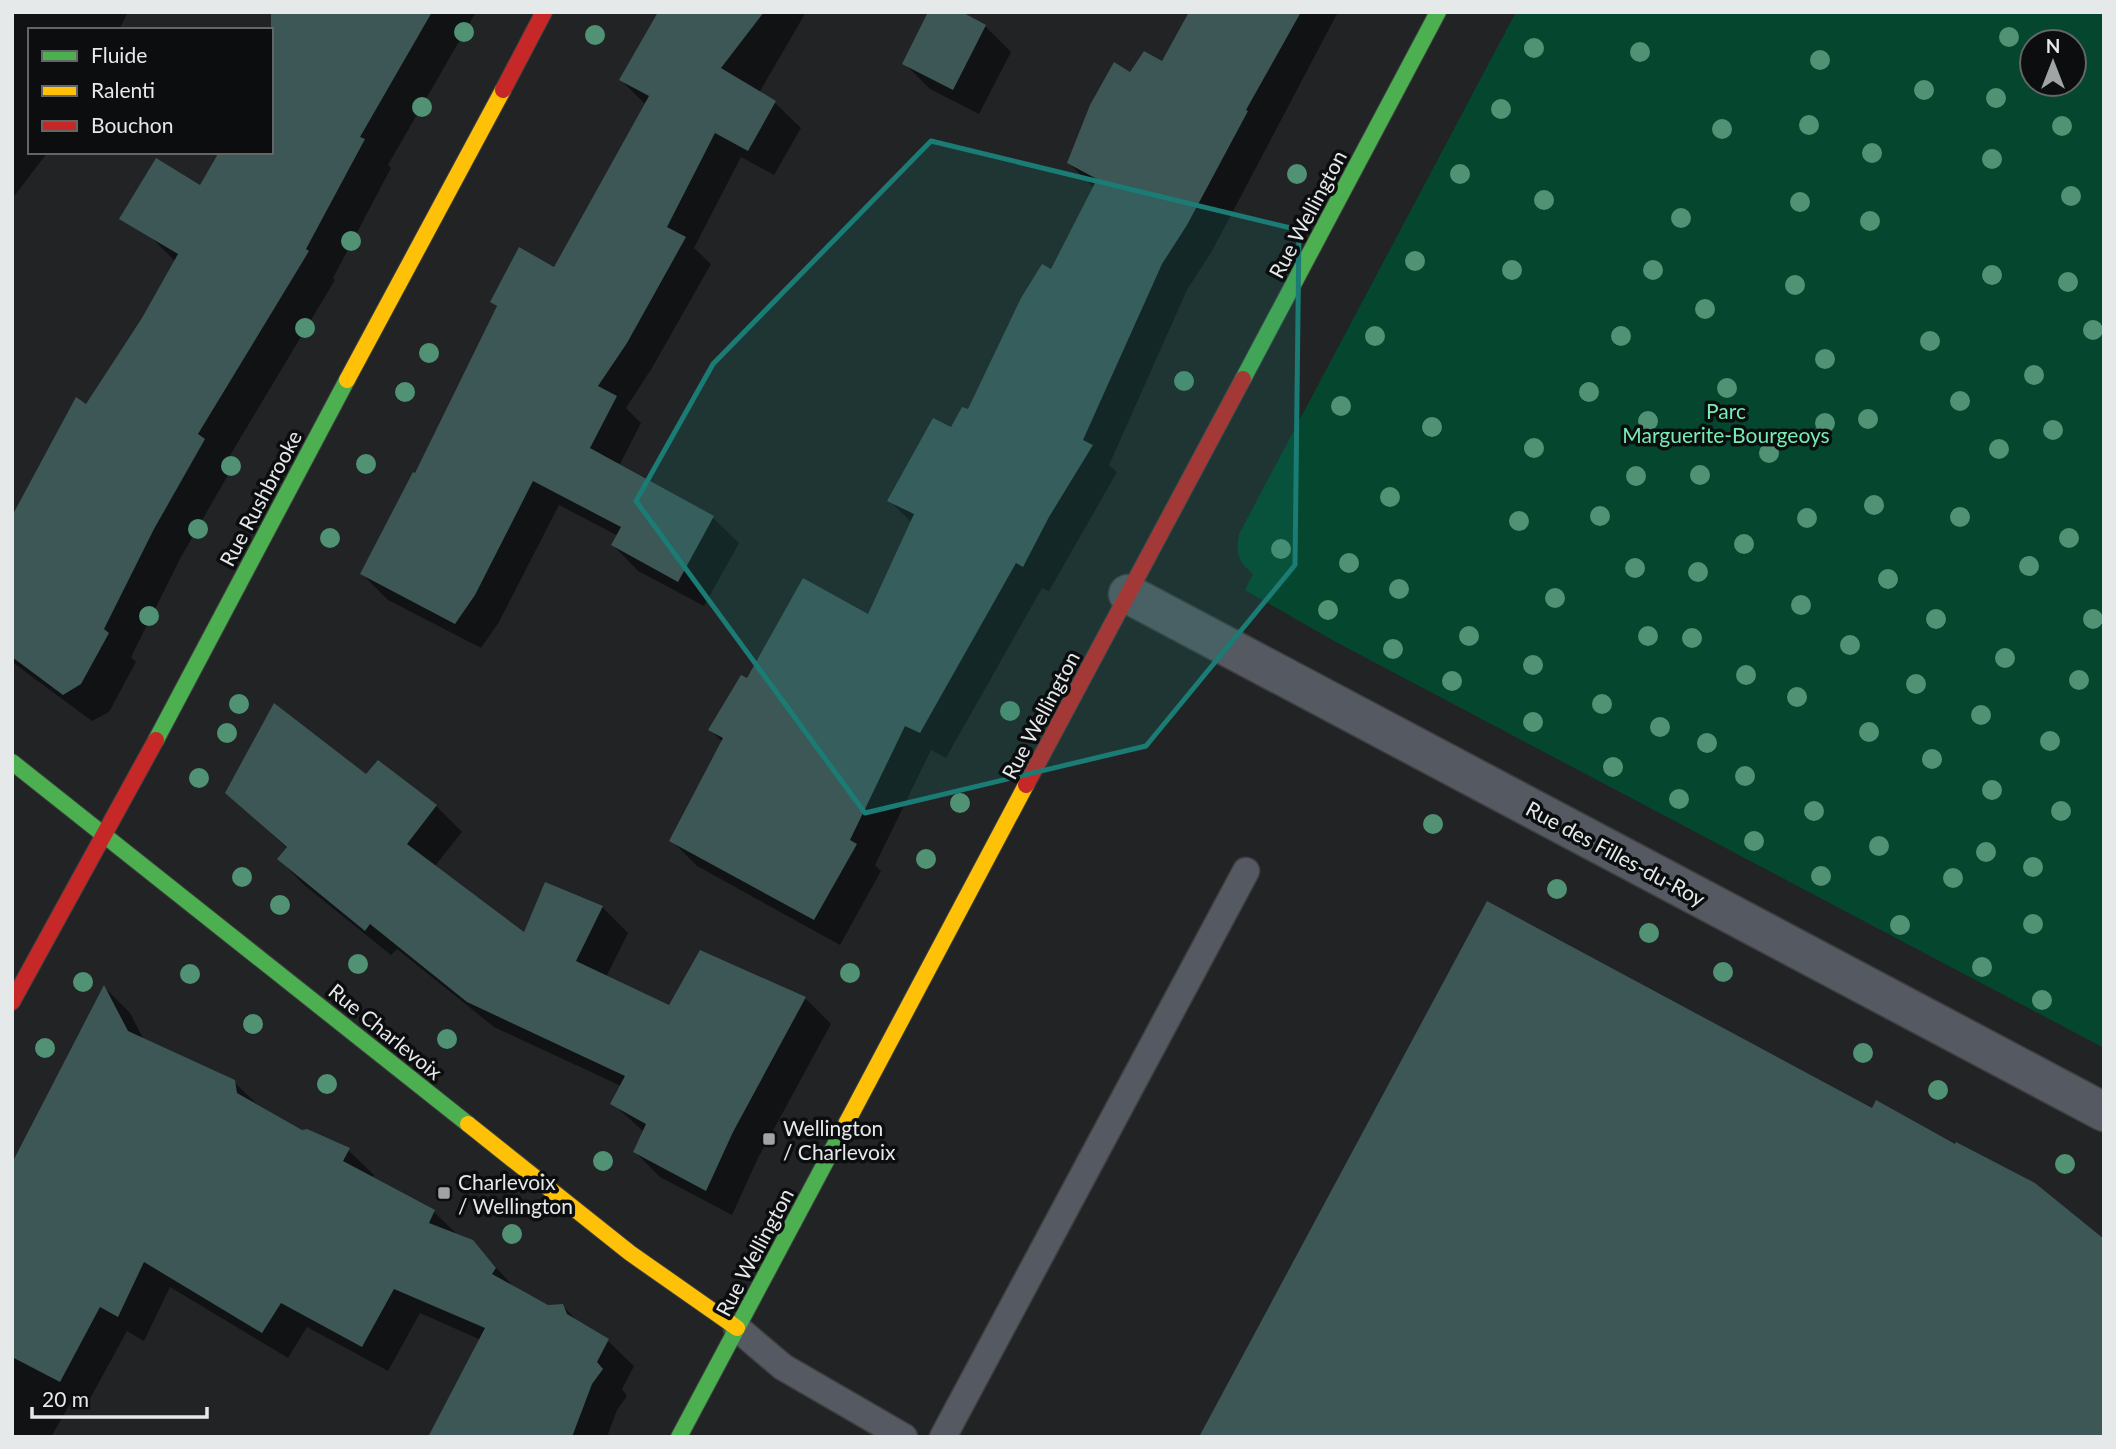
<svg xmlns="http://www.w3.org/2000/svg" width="2116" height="1449" font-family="Lato,sans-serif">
<rect width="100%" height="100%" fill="#212325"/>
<path fill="#04462e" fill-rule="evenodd" d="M1516,12H2104V1048L1334,641L1245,590L1253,574C1237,561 1236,554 1239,534ZM2032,42H2074V84H2032Z"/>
<g fill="#0007">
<polygon points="12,12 128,12 119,30 30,30 30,152 48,152 12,199"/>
<polygon points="299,12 476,12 388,165 391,168 333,278 335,280 226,462 232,468 181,557 131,657 136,662 109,712 92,721 12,662 12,520 143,319 176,262 150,236 201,187 271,152"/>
<polygon points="660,12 806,12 759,93 775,103 801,128 774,175 741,157 694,248 711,264 652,368 626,408 641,423 619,466 713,518 739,543 704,606 638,571 613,545 618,536 559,505 499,622 481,648 388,600 362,574 416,475 498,308 492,302 555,269 646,105 621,80"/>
<polygon points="958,12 985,26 1011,52 979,114 930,89 904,63"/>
<polygon points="1191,12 1338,12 1212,251 1187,290 1109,465 1117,472 1049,591 1042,588 946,758 931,750 875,865 881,871 840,945 697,866 672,841 723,742 710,730 748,681 869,617 912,523 889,500 969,411 1052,271 1094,188 1069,163 1130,75 1163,64"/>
<polygon points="378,762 436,806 462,832 434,867 525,934 602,907 628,933 606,977 670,1007 701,952 805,998 831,1024 758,1158 732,1215 660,1177 635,1152 644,1132 612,1103 621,1086 494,1027 397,949 391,955 304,885 279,859 288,849 227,793 366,776"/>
<polygon points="105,988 130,1013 144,1040 234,1082 261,1108 302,1132 348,1150 374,1175 372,1179 434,1212 460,1237 472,1242 517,1290 548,1307 562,1305 580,1324 608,1341 634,1366 622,1389 627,1396 617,1410 607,1437 429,1437 481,1340 420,1313 388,1371 307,1327 288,1358 170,1287 144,1341 127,1331 86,1406 73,1399 51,1437 12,1437 12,1200"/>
</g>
<g fill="#3d5757">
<polygon points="271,12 432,12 360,137 365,139 306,249 309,251 198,434 205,439 154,529 104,629 109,633 81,684 63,695 12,657 12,516 76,397 86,404 142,318 178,254 119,219 156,158 200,185 219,152 271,152"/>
<polygon points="658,12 764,12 721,68 776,101 748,151 715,133 667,227 686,237 627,343 598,386 617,396 590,448 714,516 678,582 611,545 621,527 533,481 475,595 455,624 360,574 413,472 415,473 497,306 490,302 519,247 554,267 649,96 619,80"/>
<polygon points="928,12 962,12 986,25 953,90 902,64"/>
<polygon points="1189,12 1301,12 1246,110 1248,111 1187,225 1162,264 1083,440 1093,445 1049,517 1023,567 1016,563 920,733 905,726 850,840 857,844 814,920 669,841 723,738 708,730 741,675 747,678 803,578 868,614 914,514 887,501 933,418 951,427 962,407 968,409 1021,298 1042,264 1051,269 1097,179 1067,163 1090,105 1114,62 1130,72 1144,51 1162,61"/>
<polygon points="274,703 366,774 378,760 437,805 407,844 524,932 545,882 603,906 576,961 669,1005 700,950 806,997 733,1132 706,1191 633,1152 646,1124 610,1104 625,1076 467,1002 370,924 365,931 277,859 287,847 225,793"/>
<polygon points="1487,901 1872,1108 1876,1100 1955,1144 1956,1142 2035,1183 2104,1239 2104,1437 1199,1437"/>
<polygon points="104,985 128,1031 235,1080 237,1093 302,1130 307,1129 350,1148 343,1161 435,1210 429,1223 473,1240 496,1268 492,1274 548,1305 563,1304 567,1314 609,1339 597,1362 603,1369 592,1384 572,1437 428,1437 485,1328 394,1289 362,1347 281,1303 262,1333 144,1262 118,1317 100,1307 60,1382 12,1357 12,1163"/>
</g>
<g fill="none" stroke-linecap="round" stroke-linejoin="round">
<g stroke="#3d3f40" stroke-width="29">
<g id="lane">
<polyline points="737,1328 783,1367 904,1437"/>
<polyline points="943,1437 1246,871"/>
</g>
</g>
<g stroke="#3d3f40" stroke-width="41">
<polyline id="street" points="1128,594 2104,1112"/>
</g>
<g stroke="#3d3f40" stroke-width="18">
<g id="fast">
<polyline points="1243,379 1438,12"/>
<polyline points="156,740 347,380"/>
<polyline points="12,762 468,1124"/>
<polyline points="679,1437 847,1122"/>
</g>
</g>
<g stroke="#3d3f40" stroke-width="18">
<g id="slow">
<polyline points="347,380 503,90"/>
<polyline points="847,1122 1026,785"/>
<polyline points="468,1124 630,1253 737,1328"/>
</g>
</g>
<g stroke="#3d3f40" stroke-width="18">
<g id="jam">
<polyline points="503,90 544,12"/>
<polyline points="1026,785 1243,379"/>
<polyline points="12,1002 156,740"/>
</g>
</g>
<use href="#lane" stroke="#555961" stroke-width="26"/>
<use href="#street" stroke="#555961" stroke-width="38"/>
<use href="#fast" stroke="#4caf50" stroke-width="16"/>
<use href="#slow" stroke="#ffc107" stroke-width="16"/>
<use href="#jam" stroke="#c62828" stroke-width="16"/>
</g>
<g fill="#509273">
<circle cx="464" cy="32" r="10"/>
<circle cx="595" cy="35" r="10"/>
<circle cx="2009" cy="37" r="10"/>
<circle cx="1534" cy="48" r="10"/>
<circle cx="1640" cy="52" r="10"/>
<circle cx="1820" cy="60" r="10"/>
<circle cx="1924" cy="90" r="10"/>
<circle cx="1996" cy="98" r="10"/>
<circle cx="422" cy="107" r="10"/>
<circle cx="1501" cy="109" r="10"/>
<circle cx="1809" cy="125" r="10"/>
<circle cx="2062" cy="126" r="10"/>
<circle cx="1722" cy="129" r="10"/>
<circle cx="1872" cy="153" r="10"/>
<circle cx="1992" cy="159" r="10"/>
<circle cx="1297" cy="174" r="10"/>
<circle cx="1460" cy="174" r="10"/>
<circle cx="2071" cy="196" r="10"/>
<circle cx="1544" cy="200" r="10"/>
<circle cx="1800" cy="202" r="10"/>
<circle cx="1681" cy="218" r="10"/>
<circle cx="1870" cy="221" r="10"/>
<circle cx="351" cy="241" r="10"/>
<circle cx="1415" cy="261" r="10"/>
<circle cx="1512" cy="270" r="10"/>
<circle cx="1653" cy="270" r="10"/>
<circle cx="1992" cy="275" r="10"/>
<circle cx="2068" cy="282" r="10"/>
<circle cx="1795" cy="285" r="10"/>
<circle cx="1705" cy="309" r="10"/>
<circle cx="305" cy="328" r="10"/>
<circle cx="2093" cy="330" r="10"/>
<circle cx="1375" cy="336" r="10"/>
<circle cx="1621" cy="336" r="10"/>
<circle cx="1930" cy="341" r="10"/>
<circle cx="429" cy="353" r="10"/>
<circle cx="1825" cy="359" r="10"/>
<circle cx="2034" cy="375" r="10"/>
<circle cx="1184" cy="381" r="10"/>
<circle cx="1727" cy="388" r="10"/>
<circle cx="405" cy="392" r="10"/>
<circle cx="1589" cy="392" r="10"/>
<circle cx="1960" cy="401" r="10"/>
<circle cx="1341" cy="406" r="10"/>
<circle cx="1868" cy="419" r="10"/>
<circle cx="1648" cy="421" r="10"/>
<circle cx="1825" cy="423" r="10"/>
<circle cx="1432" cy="427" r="10"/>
<circle cx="2053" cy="430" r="10"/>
<circle cx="1534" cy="448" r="10"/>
<circle cx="1999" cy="449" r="10"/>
<circle cx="1769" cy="453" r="10"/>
<circle cx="366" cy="464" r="10"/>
<circle cx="231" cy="466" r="10"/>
<circle cx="1700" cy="475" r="10"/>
<circle cx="1636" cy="476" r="10"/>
<circle cx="1390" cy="497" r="10"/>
<circle cx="1874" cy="505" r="10"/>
<circle cx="1600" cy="516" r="10"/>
<circle cx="1960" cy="517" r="10"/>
<circle cx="1807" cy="518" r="10"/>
<circle cx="1519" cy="521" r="10"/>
<circle cx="198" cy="529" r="10"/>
<circle cx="330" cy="538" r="10"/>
<circle cx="2069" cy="538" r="10"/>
<circle cx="1744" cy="544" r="10"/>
<circle cx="1281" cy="549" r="10"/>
<circle cx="1349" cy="563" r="10"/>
<circle cx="2029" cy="566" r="10"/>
<circle cx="1635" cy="568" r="10"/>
<circle cx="1698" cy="572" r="10"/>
<circle cx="1888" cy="579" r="10"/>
<circle cx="1399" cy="589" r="10"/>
<circle cx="1555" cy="598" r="10"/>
<circle cx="1801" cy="605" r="10"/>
<circle cx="1328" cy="610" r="10"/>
<circle cx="149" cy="616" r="10"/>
<circle cx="1936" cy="619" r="10"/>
<circle cx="2093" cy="619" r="10"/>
<circle cx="1469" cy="636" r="10"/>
<circle cx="1648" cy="636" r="10"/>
<circle cx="1692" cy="638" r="10"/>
<circle cx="1850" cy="645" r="10"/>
<circle cx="1393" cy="649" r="10"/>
<circle cx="2005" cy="658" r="10"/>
<circle cx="1533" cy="665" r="10"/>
<circle cx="1746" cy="675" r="10"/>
<circle cx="2079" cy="680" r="10"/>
<circle cx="1452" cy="681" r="10"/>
<circle cx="1916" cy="684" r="10"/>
<circle cx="1797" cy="697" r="10"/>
<circle cx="239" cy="704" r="10"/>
<circle cx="1602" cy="704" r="10"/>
<circle cx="1010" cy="711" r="10"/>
<circle cx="1981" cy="715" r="10"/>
<circle cx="1533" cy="722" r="10"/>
<circle cx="1660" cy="727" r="10"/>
<circle cx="1869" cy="732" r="10"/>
<circle cx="227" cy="733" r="10"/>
<circle cx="2050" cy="741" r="10"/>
<circle cx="1707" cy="743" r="10"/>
<circle cx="1932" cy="759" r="10"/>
<circle cx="1613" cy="767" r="10"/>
<circle cx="1745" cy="776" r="10"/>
<circle cx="199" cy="778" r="10"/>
<circle cx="1992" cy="790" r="10"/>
<circle cx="1679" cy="799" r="10"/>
<circle cx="960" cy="803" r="10"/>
<circle cx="1814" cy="811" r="10"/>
<circle cx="2061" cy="811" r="10"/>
<circle cx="1433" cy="824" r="10"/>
<circle cx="1754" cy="841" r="10"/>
<circle cx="1879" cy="846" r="10"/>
<circle cx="1986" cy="852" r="10"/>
<circle cx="926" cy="859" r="10"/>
<circle cx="2033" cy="867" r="10"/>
<circle cx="1821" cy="876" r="10"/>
<circle cx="242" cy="877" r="10"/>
<circle cx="1953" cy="878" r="10"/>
<circle cx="1557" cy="889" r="10"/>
<circle cx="280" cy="905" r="10"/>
<circle cx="2033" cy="924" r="10"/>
<circle cx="1900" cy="925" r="10"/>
<circle cx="1649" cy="933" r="10"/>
<circle cx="358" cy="964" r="10"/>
<circle cx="1982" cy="967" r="10"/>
<circle cx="1723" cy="972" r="10"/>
<circle cx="850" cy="973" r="10"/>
<circle cx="190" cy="974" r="10"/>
<circle cx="83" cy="982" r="10"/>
<circle cx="2042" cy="1000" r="10"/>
<circle cx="253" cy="1024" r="10"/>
<circle cx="447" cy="1039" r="10"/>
<circle cx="45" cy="1048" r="10"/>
<circle cx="1863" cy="1053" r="10"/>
<circle cx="327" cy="1084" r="10"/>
<circle cx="1938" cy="1090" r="10"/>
<circle cx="603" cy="1161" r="10"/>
<circle cx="2065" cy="1164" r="10"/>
<circle cx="512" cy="1234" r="10"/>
</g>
<path fill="#1a7c74" fill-opacity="0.2" stroke="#1a7c74" stroke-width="5" stroke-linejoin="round" d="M931,141L1299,230L1295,565L1146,746L865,813L636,501L713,364Z"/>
<g fill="#a1a4a5" stroke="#0b0d0e" stroke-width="2.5">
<rect x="762" y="1132" width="14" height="14" rx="3.5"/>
<rect x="437" y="1186" width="14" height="14" rx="3.5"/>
</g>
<g text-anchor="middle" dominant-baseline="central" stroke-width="7" stroke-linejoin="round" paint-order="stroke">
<g font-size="21" fill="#e6e9ea" stroke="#0b0d0e">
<text transform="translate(1307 214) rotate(-62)">Rue Wellington</text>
<text transform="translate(260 498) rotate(-62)">Rue Rushbrooke</text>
<text transform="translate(1040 715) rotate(-62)">Rue Wellington</text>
<text transform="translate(1616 853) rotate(28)">Rue des Filles-du-Roy</text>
<text transform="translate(386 1031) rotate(39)">Rue Charlevoix</text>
<text transform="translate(754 1252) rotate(-62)">Rue Wellington</text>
</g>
<g font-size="21" fill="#77edb3" stroke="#0b0d0e">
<text x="1726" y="410">Parc<tspan x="1726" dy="24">Marguerite-Bourgeoys</tspan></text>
</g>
<g font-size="21" fill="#e6e9ea" stroke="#0b0d0e" text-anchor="start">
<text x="783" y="1127">Wellington<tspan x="783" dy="24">/ Charlevoix</tspan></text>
<text x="458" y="1181">Charlevoix<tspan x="458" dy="24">/ Wellington</tspan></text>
</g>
</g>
<rect width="2116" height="1449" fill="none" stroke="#e6e9ea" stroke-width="28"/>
<rect x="28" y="28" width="245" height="126" fill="#0b0d0e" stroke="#636566" stroke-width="2"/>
<rect x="42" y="51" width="35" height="10" fill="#4caf50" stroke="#636566" stroke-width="2"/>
<text x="91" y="63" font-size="21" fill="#e6e9ea">Fluide</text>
<rect x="42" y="86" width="35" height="10" fill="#ffc107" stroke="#636566" stroke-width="2"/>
<text x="91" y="98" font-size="21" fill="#e6e9ea">Ralenti</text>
<rect x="42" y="121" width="35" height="10" fill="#c62828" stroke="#636566" stroke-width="2"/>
<text x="91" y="133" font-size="21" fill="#e6e9ea">Bouchon</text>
<g transform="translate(2053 63)"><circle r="33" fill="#0b0d0e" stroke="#636566" stroke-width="2"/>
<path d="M0-5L12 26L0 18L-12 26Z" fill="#a1a4a5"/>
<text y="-10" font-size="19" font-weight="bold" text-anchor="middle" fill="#e6e9ea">N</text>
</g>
<path d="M32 1407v10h175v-10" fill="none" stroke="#e6e9ea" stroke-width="3.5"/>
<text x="42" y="1407" font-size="21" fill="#e6e9ea" stroke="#0b0d0e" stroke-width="5" paint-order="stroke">20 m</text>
</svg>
